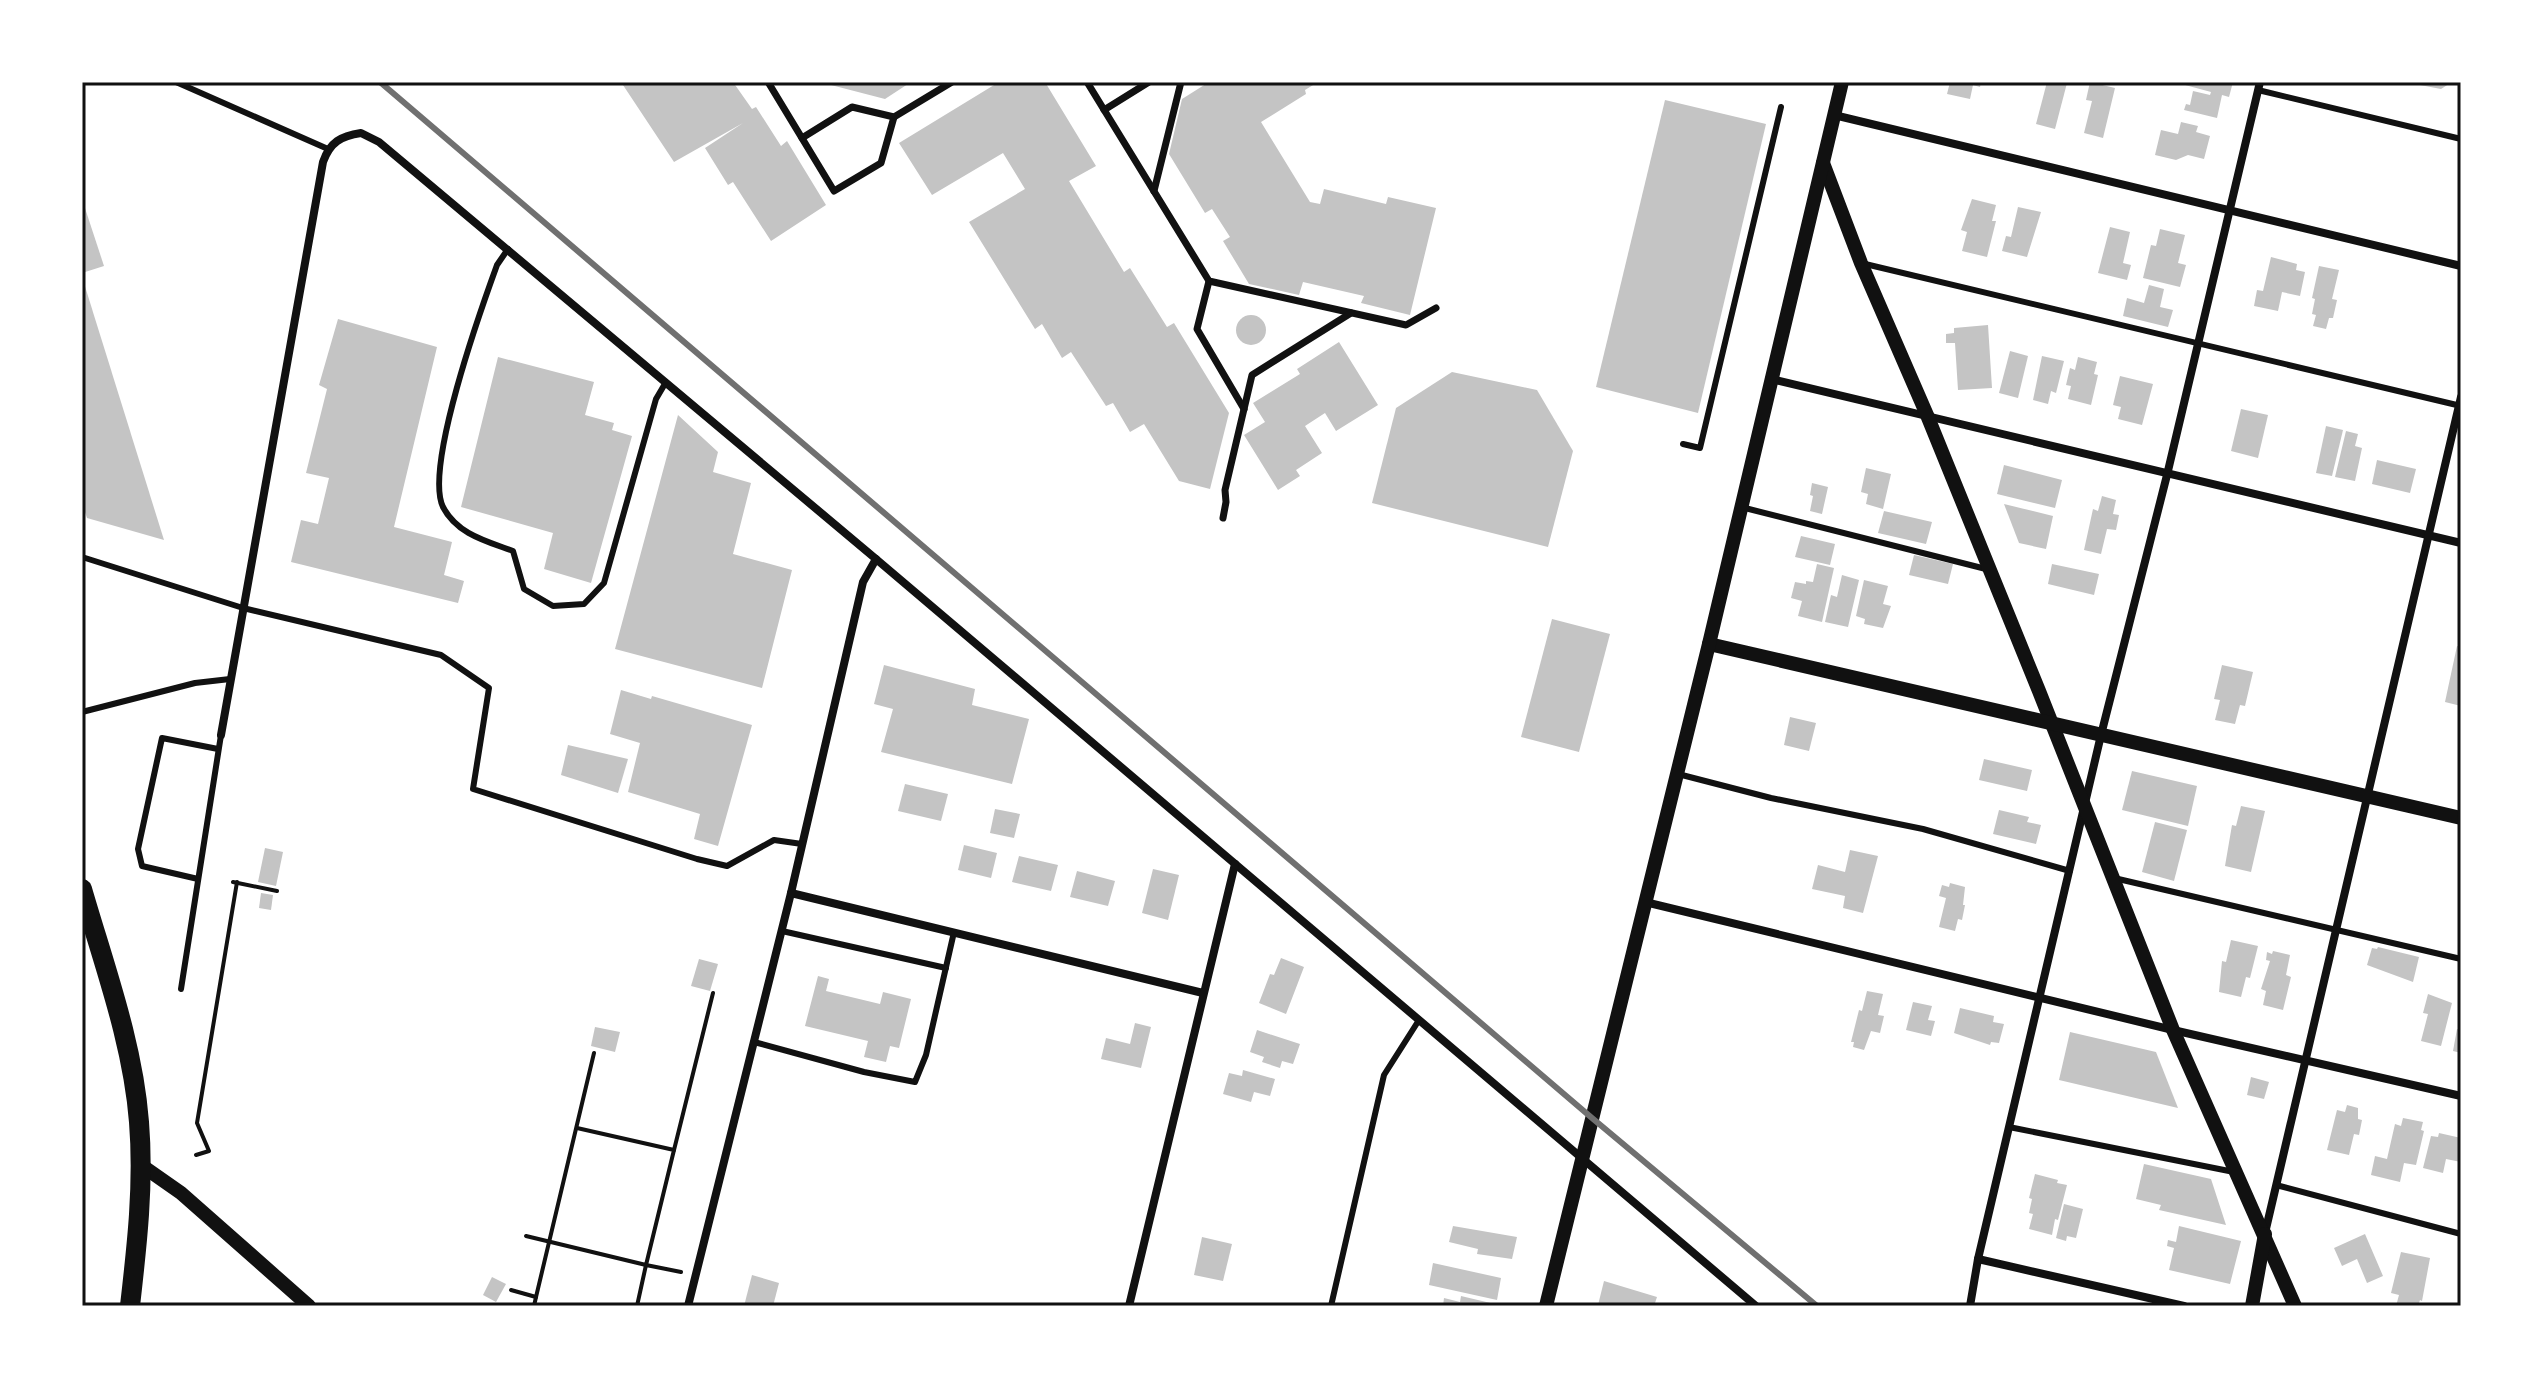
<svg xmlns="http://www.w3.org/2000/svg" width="2543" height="1388" font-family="Montserrat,sans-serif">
<rect width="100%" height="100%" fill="#fff"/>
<g fill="#c4c4c4">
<polygon points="621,82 733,82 752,109 756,107 781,146 787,141 826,205 771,241 733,182 728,185 705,148 743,123 674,162"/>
<polygon points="832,82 911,82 885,99 831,85"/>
<polygon points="999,82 1045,82 1096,166 1069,181 1124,272 1130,268 1167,327 1174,323 1229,413 1210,489 1179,481 1144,424 1130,432 1113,403 1106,406 1071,352 1062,358 1042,324 1035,329 969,222 1025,189 1003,153 932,195 899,143"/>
<polygon points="1209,82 1318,82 1305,90 1306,94 1261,122 1310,202 1320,204 1324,189 1386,204 1388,197 1436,208 1410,315 1361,303 1364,296 1303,282 1299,295 1249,284 1223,241 1230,237 1212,209 1205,213 1169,154 1182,99"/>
<polygon points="1950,82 1981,82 1980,87 1973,85 1970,99 1947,94"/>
<polygon points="2047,82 2067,83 2055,129 2036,124"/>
<polygon points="2090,82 2115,88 2103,138 2084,133 2092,101 2086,100"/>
<polygon points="2174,82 2233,82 2229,97 2222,95 2217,118 2184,110 2186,104 2190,105 2193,91 2210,95 2211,92"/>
<polygon points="2417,82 2452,82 2441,89 2420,85"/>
<polygon points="1665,100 1766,124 1698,413 1596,387"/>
<polygon points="2181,122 2198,126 2196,132 2210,136 2204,159 2188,155 2176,160 2155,155 2161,130 2178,134"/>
<polygon points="82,199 104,266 82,273"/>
<polygon points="1972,199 1996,205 1992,221 1996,221 1987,257 1962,251 1967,232 1961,230"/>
<polygon points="2018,207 2041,212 2027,257 2002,251 2006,236 2011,237"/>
<polygon points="2110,227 2130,232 2123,263 2131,265 2127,280 2098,273"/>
<polygon points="2160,229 2185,235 2178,263 2186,265 2180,287 2143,278 2151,245 2156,246"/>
<polygon points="2271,257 2297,264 2296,270 2305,272 2300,296 2282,292 2278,311 2254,306 2257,290 2263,291"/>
<polygon points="2319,266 2339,270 2332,299 2337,300 2333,318 2329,318 2326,329 2313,326 2316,315 2312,314 2315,299 2312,298"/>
<polygon points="83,280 164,540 87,518 82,503"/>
<polygon points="2149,285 2164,289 2160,307 2173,310 2168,327 2123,316 2127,298 2144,303"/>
<circle cx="1251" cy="330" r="15"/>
<polygon points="338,319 437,347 394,527 452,542 444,575 464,581 458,603 291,562 301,520 318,524 329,478 306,473 327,389 319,385"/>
<polygon points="1988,325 1992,388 1958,390 1955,343 1946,343 1946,334 1954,333 1954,328"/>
<polygon points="1339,342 1378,405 1336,431 1325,413 1305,426 1322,453 1296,470 1300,476 1278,490 1244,435 1265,422 1253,403 1300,374 1297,369"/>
<polygon points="2010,351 2028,356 2018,398 1999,393"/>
<polygon points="2042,356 2064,361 2056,393 2051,391 2048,404 2033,400"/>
<polygon points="498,357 594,382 585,415 614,423 612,430 632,436 591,583 544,569 553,533 461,507"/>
<polygon points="2078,357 2097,362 2094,374 2098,375 2091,405 2068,399 2071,386 2066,385 2070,368 2075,370"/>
<polygon points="1452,372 1537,390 1573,451 1548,547 1372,503 1396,408"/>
<polygon points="2120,376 2153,384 2142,425 2118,419 2121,407 2113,405"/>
<polygon points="2241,409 2268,415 2258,458 2231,451"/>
<polygon points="678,415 718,452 713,472 751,483 733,554 792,570 762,688 615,649"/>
<polygon points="2326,426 2343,430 2332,476 2316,473"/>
<polygon points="2346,431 2358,434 2355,446 2362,448 2355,481 2335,477"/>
<polygon points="2377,460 2416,469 2410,493 2372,484"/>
<polygon points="2004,465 2062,480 2055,508 1997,494"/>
<polygon points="1866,468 1891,474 1883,509 1866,504 1868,494 1861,492"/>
<polygon points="1812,483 1828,487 1822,514 1810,511 1813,496 1810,495"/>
<polygon points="2102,496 2116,500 2113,514 2119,515 2116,530 2107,529 2101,554 2084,550 2093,509 2098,511"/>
<polygon points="2004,504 2053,516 2046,549 2019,543"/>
<polygon points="1884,511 1932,522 1926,544 1878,533"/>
<polygon points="1801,536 1835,544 1830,565 1795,557"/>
<polygon points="1914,555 1953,564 1948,584 1909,575"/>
<polygon points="1817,564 1834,568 1822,622 1798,616 1802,601 1791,598 1795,582 1806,584 1806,581 1813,582"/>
<polygon points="2052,564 2099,574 2094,595 2048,584"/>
<polygon points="1842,575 1859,580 1848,627 1825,622 1831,595 1837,597"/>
<polygon points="1864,580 1888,586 1883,604 1891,606 1883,628 1864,624 1865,619 1856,616"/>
<polygon points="1552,619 1610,634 1579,752 1521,737"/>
<polygon points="2457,646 2461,647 2461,706 2445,702"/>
<polygon points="884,665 975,689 972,705 1029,719 1012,784 881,752 893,709 874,704"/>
<polygon points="2222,665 2253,672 2245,706 2240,705 2235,724 2215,720 2220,700 2214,699"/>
<polygon points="621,690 651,699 652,696 752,725 718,846 694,839 700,814 628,792 640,743 610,734"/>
<polygon points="1790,717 1816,723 1809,751 1784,745"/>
<polygon points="568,745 628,759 618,793 561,775"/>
<polygon points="1984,759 2032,770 2027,791 1979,780"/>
<polygon points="2132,771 2197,786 2188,826 2122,810"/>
<polygon points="905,784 948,794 941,821 898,811"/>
<polygon points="2241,806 2265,811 2251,872 2225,866 2232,825 2236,826"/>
<polygon points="995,809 1020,814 1014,838 990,833"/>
<polygon points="1999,810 2029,817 2027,822 2041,825 2036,844 1993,834"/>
<polygon points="2155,822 2187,830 2174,881 2142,872"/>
<polygon points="964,845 997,853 991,878 958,870"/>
<polygon points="265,848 283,852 276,886 258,882"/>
<polygon points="1850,850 1878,856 1863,913 1843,908 1845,896 1812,889 1818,865 1845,872"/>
<polygon points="1019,856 1058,865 1051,891 1012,882"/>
<polygon points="1153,869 1179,875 1168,920 1142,913"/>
<polygon points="1077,871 1115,881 1108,906 1070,897"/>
<polygon points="1950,883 1965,887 1963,905 1965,905 1962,920 1958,919 1955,931 1939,927 1946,898 1939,896 1942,885 1949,887"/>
<polygon points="261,893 273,895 271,910 259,908"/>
<polygon points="2231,940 2258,946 2250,978 2246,977 2241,997 2219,992 2222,961 2226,962"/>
<polygon points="2378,947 2419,957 2413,982 2367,965 2372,948 2377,949"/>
<polygon points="2273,951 2290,955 2286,975 2291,977 2283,1010 2263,1005 2266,991 2261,989 2270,961 2266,960 2267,952 2272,954"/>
<polygon points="1281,958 1304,967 1286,1014 1259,1003 1270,974 1274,975"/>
<polygon points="699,959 718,964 710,991 691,986"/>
<polygon points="818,976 829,979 826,991 880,1004 883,992 911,999 899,1048 890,1046 886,1062 864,1057 868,1041 805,1026"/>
<polygon points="1867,991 1883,994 1878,1015 1884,1016 1880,1033 1871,1031 1864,1050 1853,1047 1854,1042 1851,1042 1859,1010 1862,1011"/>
<polygon points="2428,994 2452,1003 2441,1046 2421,1041 2428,1014 2423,1013"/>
<polygon points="1913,1002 1932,1006 1928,1020 1935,1021 1931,1036 1906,1030"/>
<polygon points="1960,1008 1994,1016 1993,1022 2004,1024 1999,1043 1991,1042 1990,1045 1954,1033"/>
<polygon points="1135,1023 1151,1027 1141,1068 1101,1059 1106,1038 1130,1044"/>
<polygon points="595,1027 620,1032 615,1052 591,1046"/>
<polygon points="2457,1029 2461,1030 2461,1053 2453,1051"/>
<polygon points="1257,1030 1300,1044 1293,1064 1282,1061 1280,1068 1262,1062 1264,1057 1250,1052"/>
<polygon points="2070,1032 2156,1052 2178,1108 2059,1080"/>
<polygon points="1243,1070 1275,1079 1270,1096 1254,1092 1251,1102 1223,1094 1229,1073 1242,1076"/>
<polygon points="2251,1077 2269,1082 2264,1099 2247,1095"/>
<polygon points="2347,1105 2358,1108 2358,1119 2362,1120 2359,1135 2354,1134 2349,1155 2327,1150 2337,1110 2345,1112"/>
<polygon points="2403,1118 2423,1122 2421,1130 2424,1131 2416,1165 2404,1163 2400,1182 2371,1175 2375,1156 2387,1159 2395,1124 2401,1126"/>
<polygon points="2439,1133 2461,1138 2461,1162 2446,1159 2443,1173 2423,1168 2431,1136 2438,1137"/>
<polygon points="2144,1164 2211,1179 2226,1225 2159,1210 2161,1205 2136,1199"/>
<polygon points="2035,1174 2058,1180 2057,1183 2067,1185 2058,1220 2055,1219 2052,1235 2029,1229 2033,1214 2029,1213 2032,1199 2029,1198"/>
<polygon points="2064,1204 2083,1209 2076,1238 2067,1236 2066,1241 2056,1238"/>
<polygon points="1453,1226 1517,1237 1512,1259 1477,1254 1478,1249 1449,1242"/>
<polygon points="2179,1226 2241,1241 2230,1284 2169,1270 2174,1248 2167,1246 2168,1240 2176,1242"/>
<polygon points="2365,1234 2383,1276 2367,1283 2357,1259 2342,1266 2334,1248"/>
<polygon points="1202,1237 1232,1244 1223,1281 1194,1275"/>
<polygon points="2401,1252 2430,1258 2422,1301 2420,1300 2418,1306 2396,1306 2399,1295 2391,1293"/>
<polygon points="1433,1263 1501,1278 1497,1300 1429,1285"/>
<polygon points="752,1275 779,1283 773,1306 744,1306"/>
<polygon points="492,1277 506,1284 496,1302 483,1295"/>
<polygon points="1604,1281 1657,1297 1654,1306 1598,1305"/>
<polygon points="1461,1296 1499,1305 1499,1306 1443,1306 1444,1298 1460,1302"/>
</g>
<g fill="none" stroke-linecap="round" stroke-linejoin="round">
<g stroke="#111" stroke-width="4">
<polyline points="233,882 277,891"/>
<polyline points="674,1150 713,993"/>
<polyline points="196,1155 209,1151 197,1123 237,882"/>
<polyline points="526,1236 646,1265 674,1150 577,1128"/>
<polyline points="511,1290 536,1297 534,1306"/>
<polyline points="536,1297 594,1053"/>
<polyline points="637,1306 646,1265 681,1272"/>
</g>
<g stroke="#111" stroke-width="6">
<polyline points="176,82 328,149"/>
<polyline points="2258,90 2461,139"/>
<path d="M508,249L497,265C481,309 424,468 443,507C457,534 486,541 513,551L524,589L553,606L584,604L604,583L656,399L666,382"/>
<polyline points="1861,263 2461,406"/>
<polyline points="1683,444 1700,448 1781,107"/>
<polyline points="1741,507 1986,569"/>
<polyline points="82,557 243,608 441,655 489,688 473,789 697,859 727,866 774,840 802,844"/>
<polyline points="82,712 195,683 230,679"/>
<polyline points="1678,774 1771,798 1923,829 2070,871"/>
<polyline points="2114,878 2461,959"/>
<polyline points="198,879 142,866 138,849 162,738 218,749"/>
<polyline points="782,931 946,968"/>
<polyline points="181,989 221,735"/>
<polyline points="754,1042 864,1072 915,1082 926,1055 954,932"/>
<polyline points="2009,1127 2234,1172"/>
<polyline points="2276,1185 2461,1234"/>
<polyline points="1331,1306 1384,1075 1419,1020"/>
</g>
<g stroke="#111" stroke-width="7">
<polyline points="768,82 834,191 881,163 894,117"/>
<polyline points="1087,82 1209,281 1406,325 1436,308"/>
<polyline points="1104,110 1149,82"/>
<polyline points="802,138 852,107 894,117 952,82"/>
<polyline points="1154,191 1181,82"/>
<polyline points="1209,281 1197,329 1244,409"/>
<polyline points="1223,518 1226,502 1225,490 1252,375 1351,313"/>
</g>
<g stroke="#111" stroke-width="8">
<polyline points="1834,115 2461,266"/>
<polyline points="1771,379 2461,543"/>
<path d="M221,735L323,162C330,142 341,136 361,133L379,142L876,559L1756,1306"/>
<polyline points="791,893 1203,993"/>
<polyline points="1645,902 2173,1030 2461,1096"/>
<polyline points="2265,1233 2461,397"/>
<polyline points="1978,1259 2184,1306"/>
<polyline points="688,1306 791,893 863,582 876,559"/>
<polyline points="1129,1306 1235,864"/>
<polyline points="1970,1306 1978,1259 2101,735 2167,475 2260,82"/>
</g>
<g stroke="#111" stroke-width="14">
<polyline points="1823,163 1861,263 1927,415 2039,691 2173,1030 2295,1306"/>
<polyline points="1709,644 2461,818"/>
<polyline points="141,1165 181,1193 309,1306"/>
<polyline points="1546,1306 1709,644 1842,82"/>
<polyline points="2252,1306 2265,1234"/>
</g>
<path stroke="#111" stroke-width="20" d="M82,889C104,965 133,1043 139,1122C144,1184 137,1245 130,1306"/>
<polyline stroke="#707070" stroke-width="6" points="380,82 1592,1118 1817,1306"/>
</g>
<rect width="2543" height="1388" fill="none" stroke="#ffffff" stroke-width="168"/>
<rect x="84" y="84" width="2375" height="1220" fill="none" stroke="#111" stroke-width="3"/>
</svg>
